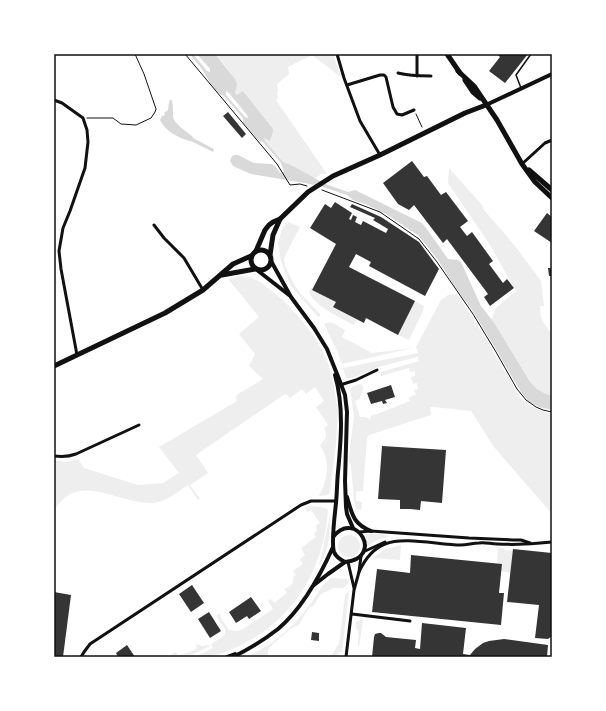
<svg xmlns="http://www.w3.org/2000/svg" width="606" height="711" font-family="Jost,sans-serif">
<rect width="100%" height="100%" fill="#fff"/>
<g fill="#eee">
<path d="M215,54H333L341,77L312,55L288,67L289,74L277,84L278,90L277,93L278,98L276,100L327,174H321L315,179L291,165L283,162L265,141L263,137L269,140L244,91L237,95L235,93C240,79 223,64 215,54Z"/>
<polygon points="449,168 482,205 484,210 516,247 541,281 544,306 540,306 541,317 544,323 552,335 552,396 542,393 533,386 495,324 491,320 496,308 516,291 490,245 448,183"/>
<polygon points="288,222 300,227 286,254 284,260 285,266 295,286 300,293 320,314 319,318 290,285 281,261 278,243 282,229"/>
<path d="M239,276L250,277L262,283L284,301L298,316L315,337L328,363L334,387L338,410L336,444L330,492L328,495L319,496C328,479 331,462 320,445C326,439 328,436 324,428L328,425L316,407L324,401L315,387L306,394L302,389L290,398L286,394L282,396L196,455L208,473L190,485L200,499L198,500L188,485C177,492 166,502 153,503C118,505 78,469 54,511V460L66,462L78,459L84,468L138,485L163,483L179,473L159,447L237,401L236,397L238,394L263,379L249,366L255,354L239,334L259,317L228,279Z"/>
<path d="M311,288L313,289L312,290L336,302L333,307L357,320L354,325C341,318 314,306 309,292Z"/>
<path d="M457,294L481,331L520,397C530,406 539,411 552,414V514L494,447L471,411L434,407H430L431,415L369,435L367,438L363,491H356V501L362,502L361,510L356,509L354,500L351,466L349,461V455L354,416L350,389L353,386L361,384C366,388 360,394 360,399L355,401L360,417H365L370,419L372,415L377,414L410,401L409,397L416,395L414,390L418,389L417,383L413,384L411,377L415,376V371L410,372L409,368L381,376V372L419,361L418,357C405,360 392,363 379,367C369,370 356,379 346,378L343,368L418,353L416,347L441,300L448,295Z"/>
<polygon points="415,301 424,306 423,311 409,340 398,335"/>
<polygon points="329,322 333,323 345,330 342,337 372,353 413,348 342,364 338,353 324,324"/>
<path d="M309,506L320,507L325,508L328,510C324,569 293,621 239,646C230,650 217,656 207,657C203,658 199,657 195,657L213,648L211,644C216,640 222,639 225,634V629L216,616L220,613L221,618L229,630L238,631L243,629L273,609L268,601L271,599L274,603L287,593L284,589C291,585 294,585 293,577L296,575L293,571L303,564L300,559L305,555L301,548L316,537L314,534L317,531L316,525L320,523L311,510L307,512L305,508Z"/>
<path d="M330,515C330,535 330,547 320,565L319,564L321,558Z"/>
<polygon points="364,534 381,534 390,536 378,540 367,546 366,537"/>
<circle cx="349" cy="546" r="11"/>
<polygon points="401,545 400,560 373,558 384,550"/>
<polygon points="498,548 504,548 504,550 513,551 511,573 501,571 502,564 497,564"/>
<polygon points="331,578 347,579 349,581 348,584 343,588 334,588 321,594 313,606 310,607 305,614 299,625 290,629 271,646 268,650 268,653 269,657 248,657 273,642 294,624 312,602 322,586"/>
<polygon points="349,591 342,652 340,652 335,657 333,657 332,655 339,643 340,638 345,595"/>
<path d="M360,620H363L359,647C356,641 360,638 358,632C357,627 355,630 356,622Z"/>
<polygon points="196,644 203,646 209,645 210,646 187,657 173,657 171,655 176,652 178,656 197,649"/>
</g>
<g fill="#d9d9d9" fill-rule="evenodd">
<path d="M190,54H193L207,71L210,72V69L197,54H215L235,79L237,84L235,93L237,95L243,91L273,129V131L270,141L264,138L265,141L283,162L291,165L313,177L314,178L328,185L348,192L355,190L422,223L429,232L448,259L458,260L461,262L481,306L495,324L529,380C535,389 542,393 552,396V410L539,407L529,402L521,392L491,341L472,310L455,287L438,260L419,236L386,214L365,204L353,200L347,195L323,187L305,183L251,174L233,166L230,161L232,156L235,155H238L254,163L272,164L275,166L280,173L284,172L281,163L263,142L258,140L243,123V118L224,96C214,93 209,80 204,72C200,66 194,60 190,54ZM226,91L229,93L247,115L248,118L245,117L226,95Z"/>
<path d="M170,100H172C173,106 173,110 173,116C173,123 187,132 192,136L193,138L214,149L213,152L191,141H189C176,136 167,133 160,120L162,116L165,115L164,113L168,110L169,102Z"/>
</g>
<g fill="#353535">
<polygon points="497,54 528,54 505,83 489,71 500,57"/>
<polygon points="228,112 246,134 242,138 223,116"/>
<polygon points="412,161 424,177 427,176 441,195 446,192 468,221 460,227 467,236 472,232 493,261 489,264 503,283 507,279 514,288 490,306 484,297 488,294 447,239 443,243 414,205 409,210 398,204 383,183"/>
<polygon points="335,202 352,213 349,219 351,220 353,215 357,217 355,222 361,225 363,221 386,233 388,229 373,220 375,218 350,207 352,204 381,217 419,242 439,269 425,296 369,266 371,262 356,254 349,267 415,301 398,335 366,318 364,323 333,307 336,302 312,290 336,244 310,228 325,204 331,208"/>
<polygon points="547,213 552,217 552,243 534,231"/>
<polygon points="548,268 552,268 552,276 549,276"/>
<polygon points="391,385 395,397 385,400 387,403 383,404 382,401 371,404 367,393"/>
<polygon points="382,446 446,450 442,503 421,501 420,510 410,509 400,509 400,500 378,499"/>
<polygon points="513,549 552,553 552,624 551,625 552,626 552,636 548,639 535,638 539,605 507,602"/>
<polygon points="411,555 502,564 499,593 504,593 501,625 372,612 377,569 410,573"/>
<polygon points="192,585 204,603 191,612 179,594"/>
<polygon points="54,592 71,595 63,657 54,657"/>
<polygon points="251,597 261,611 249,619 247,616 236,623 229,612"/>
<polygon points="209,612 221,631 210,638 198,619"/>
<polygon points="422,623 466,628 463,654 470,655 475,649 483,643 489,641 504,639 548,645 547,657 372,657 374,637 375,634 379,633 381,633 386,637 416,640 415,648 420,649"/>
<polygon points="312,632 319,633 319,641 311,640"/>
<polygon points="127,645 135,657 118,657 116,653"/>
</g>
<g fill="none" stroke-linecap="round" stroke-linejoin="round">
<g stroke="#111" stroke-width="1">
<polyline points="185,54 277,164 290,185 300,184 307,186"/>
<polyline points="416,114 422,127"/>
<polyline points="87,118 113,118 121,124 136,125 151,118 155,112 156,109 144,74 135,54"/>
<polyline points="322,190 380,212 419,239 437,262 473,314 496,352 517,389 526,400 536,407 543,410 552,412"/>
</g>
<polyline stroke="#111" stroke-width="1.5" points="521,88 516,75 531,54"/>
<g stroke="#111" stroke-width="3">
<polyline points="337,54 344,78 360,121 380,155"/>
<path d="M398,73C409,76 420,76 431,76"/>
<polyline points="417,76 417,54"/>
<polyline points="347,85 380,75 384,75 386,77 393,107 397,114 402,115 414,110"/>
<polyline points="54,100 62,103 83,118 87,130 88,142 85,168 70,211 63,228 59,251 61,269 77,355"/>
<polyline points="522,164 545,143 552,140"/>
<polyline points="154,225 164,238 184,258 203,290"/>
<polyline points="340,385 356,380 377,370"/>
<path d="M54,456C62,457 68,457 76,454L139,425"/>
<polyline points="359,532 371,531 469,538 513,540 521,540 530,543"/>
<polyline points="363,552 385,542"/>
<polyline points="348,562 354,588"/>
<path d="M359,572C364,561 372,549 385,544C404,536 439,545 461,545C467,545 473,543 479,543C485,542 491,544 497,544C516,545 534,544 552,542"/>
<polyline points="352,614 410,621"/>
<polyline points="81,657 84,652 90,644 301,505 311,501 336,501"/>
<polyline points="346,657 354,590 359,572 361,556"/>
</g>
<g stroke="#111" stroke-width="4">
<polyline points="486,105 552,74"/>
<polyline points="271,261 291,297 314,328 327,349 339,379 345,395 347,412 345,481 346,507 347,514 353,528"/>
<polyline points="257,270 289,295"/>
<path d="M347,497C352,514 353,524 371,531"/>
<path d="M333,537C356,508 385,558 345,562C341,560 336,557 334,552C331,543 335,513 336,503C337,493 337,482 338,472C341,440 344,406 335,375"/>
<polyline points="314,585 328,574 345,562"/>
<polyline points="227,657 235,654"/>
<path d="M233,657C249,649 264,640 278,629C303,608 320,576 333,547"/>
</g>
<g stroke="#111" stroke-width="5">
<polyline points="447,54 460,73"/>
<polyline points="458,71 474,86 497,120 522,164 535,182 552,198"/>
<polyline points="465,80 473,92 480,98"/>
<polyline points="529,170 552,190"/>
<circle cx="261" cy="260" r="10"/>
<polyline points="256,251 265,230 269,225 273,222 280,219 308,192 333,176 380,155 465,113 486,105"/>
<polyline points="270,255 273,235 280,219"/>
<polyline points="222,275 255,269"/>
<polyline points="54,366 165,313 203,290 233,264 251,256"/>
</g>
</g>
<rect width="606" height="711" fill="none" stroke="#ffffff" stroke-width="110"/>
<rect x="55" y="55" width="496" height="601" fill="none" stroke="#111" stroke-width="1.5"/>
</svg>
